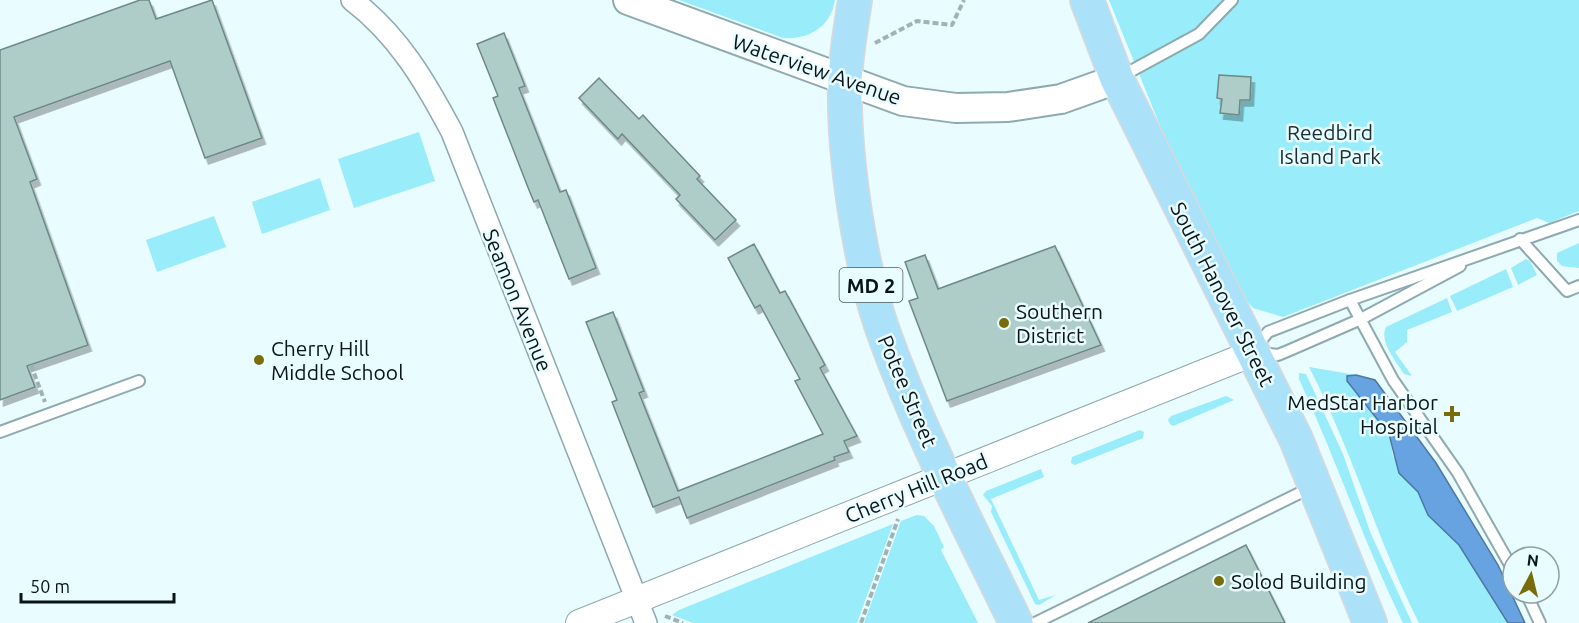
<svg xmlns="http://www.w3.org/2000/svg" width="1579" height="623" font-family="Ubuntu,sans-serif">
<defs>
<filter id="shadow"><feDropShadow dx="3.5" dy="6" stdDeviation="0" flood-color="#0004"/></filter>
</defs>
<rect width="100%" height="100%" fill="#e9fcff"/>
<g fill="#99ecf9">
<path d="M679,0H835C831,27 808,40 783,38Z"/>
<polygon points="1109,0 1579,0 1579,211 1549,223 1537,218 1283,317 1253,308 1245,299 1161,128"/>
<polygon points="419,132 435,181 354,208 338,159"/>
<polygon points="320,178 330,210 262,234 252,202"/>
<polygon points="214,216 226,247 157,272 146,240"/>
<polygon points="1579,243 1579,268 1562,266 1557,261 1557,253"/>
<polygon points="1526,259 1530,261 1537,275 1518,285 1511,268"/>
<polygon points="1506,269 1513,287 1457,311 1450,296"/>
<path d="M1447,298L1452,312L1407,330V342L1395,352L1412,376L1404,374C1396,361 1379,342 1386,327Z"/>
<path d="M1309,367L1356,375L1347,376L1349,384L1389,434L1393,456L1418,492L1428,515L1459,545L1508,623H1419C1377,540 1352,450 1309,367Z"/>
<path d="M1299,373L1306,374L1343,454L1371,534L1412,623H1403C1364,543 1336,459 1299,379Z"/>
<polygon points="1226,396 1234,400 1173,426 1170,424 1168,420 1171,416"/>
<polygon points="1140,430 1144,432 1143,438 1075,465 1071,463 1072,457"/>
<polygon points="1041,469 1044,477 991,499 1039,600 1056,595 1039,605 1035,604 991,512 992,506 983,495 986,491"/>
<polygon points="917,515 924,516 934,526 944,547 941,550 978,623 864,623 901,521"/>
<polygon points="893,524 857,623 693,623 672,615 679,610"/>
</g>
<polygon fill="#68a3e1" stroke="#4c78a4" stroke-width="1.5" points="1356,375 1375,380 1436,463 1498,565 1525,623 1508,623 1459,545 1428,515 1418,492 1399,473 1389,434 1347,381 1347,376"/>
<g fill="#aeccc8" stroke="#6d8a86" stroke-width="1.5" filter="url(#shadow)">
<polygon points="140,0 149,0 156,19 212,0 262,138 205,158 170,61 14,117 37,179 30,182 88,345 27,366 35,387 0,400 0,50"/>
<polygon points="504,33 525,86 519,88 560,192 566,190 596,268 569,279 538,200 534,202 529,190 493,98 498,96 477,44"/>
<polygon points="1219,75 1251,77 1250,100 1240,100 1239,115 1220,113 1222,99 1217,98"/>
<polygon points="599,78 639,119 643,115 652,125 700,176 697,179 736,220 715,240 676,199 680,195 622,134 618,139 579,98"/>
<polygon points="754,244 780,293 785,291 825,365 820,368 857,436 844,441 849,452 834,457 835,460 687,518 679,497 653,507 612,402 617,400 586,322 613,312 644,391 639,393 678,491 823,434 795,381 800,379 760,305 755,308 728,258"/>
<polygon points="1055,246 1101,345 947,401 909,301 918,298 905,262 925,255 938,289"/>
<polygon points="1246,545 1285,623 1088,623"/>
</g>
<g fill="none" stroke-linecap="round" stroke-linejoin="round">
<g stroke="#8daaaf" stroke-width="14">
<g id="service">
<polyline points="1120,77 1199,34 1232,0"/>
<polyline points="1520,239 1567,291 1579,286"/>
<polyline points="1350,300 1393,380 1458,473 1513,570"/>
<polyline points="1256,347 1268,332 1350,300 1579,220"/>
<polyline points="1260,353 1278,355 1290,350 1361,319 1460,266"/>
<polyline points="0,432 139,381"/>
<polyline points="1526,593 1540,623"/>
<polyline points="1035,623 1312,487"/>
</g>
</g>
<g stroke="#8daaaf" stroke-width="24">
<path id="minor" d="M352,0C398,35 425,81 452,132L646,623"/>
</g>
<g stroke="#8daaaf" stroke-width="28">
<polyline id="tertiary" points="579,623 1253,353"/>
</g>
<g stroke="#8daaaf" stroke-width="32">
<polyline id="secondary" points="628,0 903,101 956,108 1008,107 1061,99 1117,79"/>
</g>
<g stroke="#d8d9da" stroke-width="36">
<g id="primary">
<path d="M855,0C851,27 846,54 845,81C843,153 859,261 882,328C918,430 969,526 1016,623"/>
<polyline points="1087,0 1117,79 1296,439 1370,623"/>
</g>
</g>
<g stroke="#a1b2b4" stroke-width="4" stroke-dasharray="6 3" stroke-linecap="butt">
<polyline points="875,43 917,21 952,25 964,0"/>
<polyline points="31,365 45,402"/>
<polyline points="665,616 683,623"/>
<polyline points="861,623 898,519"/>
</g>
<use href="#service" stroke="#fff" stroke-width="10"/>
<use href="#minor" stroke="#fff" stroke-width="21"/>
<use href="#tertiary" stroke="#fff" stroke-width="26"/>
<use href="#secondary" stroke="#fff" stroke-width="28"/>
<use href="#primary" stroke="#abe2fa" stroke-width="33"/>
</g>
<g fill="#786d09" stroke="#e9fcff" stroke-width="2">
<circle cx="1004" cy="323" r="6"/>
<circle cx="259" cy="360" r="6"/>
<path d="M1449 405h6v6h6v6h-6v6h-6v-6h-6v-6h6z"/>
<circle cx="1219" cy="581" r="6"/>
</g>
<g text-anchor="middle" dominant-baseline="central" stroke-width="5" stroke-linejoin="round" paint-order="stroke">
<rect fill="#e9fcff" stroke="#4c5a5c" stroke-width="1.5" x="839.5" y="268" width="63" height="34" rx="4.5"/>
<g font-size="20" font-weight="bold" fill="#091416">
<text x="871" y="285">MD 2</text>
</g>
<g font-size="21" fill="#091416" stroke="#e9fcff">
<text transform="translate(817 69) rotate(19)">Waterview Avenue</text>
<text transform="translate(1223 294) rotate(63)">South Hanover Street</text>
<text transform="translate(518 300) rotate(68)">Seamon Avenue</text>
<text transform="translate(908 391) rotate(67)">Potee Street</text>
<text transform="translate(916 488) rotate(-22)">Cherry Hill Road</text>
</g>
<g font-size="21" fill="#172d30" stroke="#e9fcff">
<text x="1330" y="132">Reedbird<tspan x="1330" dy="24">Island Park</tspan></text>
</g>
<g font-size="21" fill="#091416" stroke="#e9fcff" text-anchor="start">
<text x="1016" y="311">Southern<tspan x="1016" dy="24">District</tspan></text>
<text x="271" y="348">Cherry Hill<tspan x="271" dy="24">Middle School</tspan></text>
<text x="1438" y="402" text-anchor="end">MedStar Harbor<tspan x="1438" dy="24">Hospital</tspan></text>
<text x="1231" y="581">Solod Building</text>
</g>
</g>
<g transform="translate(1531 575) rotate(7)"><circle r="28" fill="#e9fcff" stroke="#8f9fa2" stroke-width="1.5"/>
<path d="M0-4.5L10 22L0 15L-10 22Z" fill="#786d09"/>
<text y="-9" font-size="16" font-weight="bold" text-anchor="middle" fill="#091416">N</text>
</g>
<path d="M21 593v9h153v-9" fill="none" stroke="#091416" stroke-width="3"/>
<text x="30" y="593" font-size="18" fill="#091416" stroke="#e9fcff" stroke-width="4.5" paint-order="stroke">50 m</text>
</svg>
